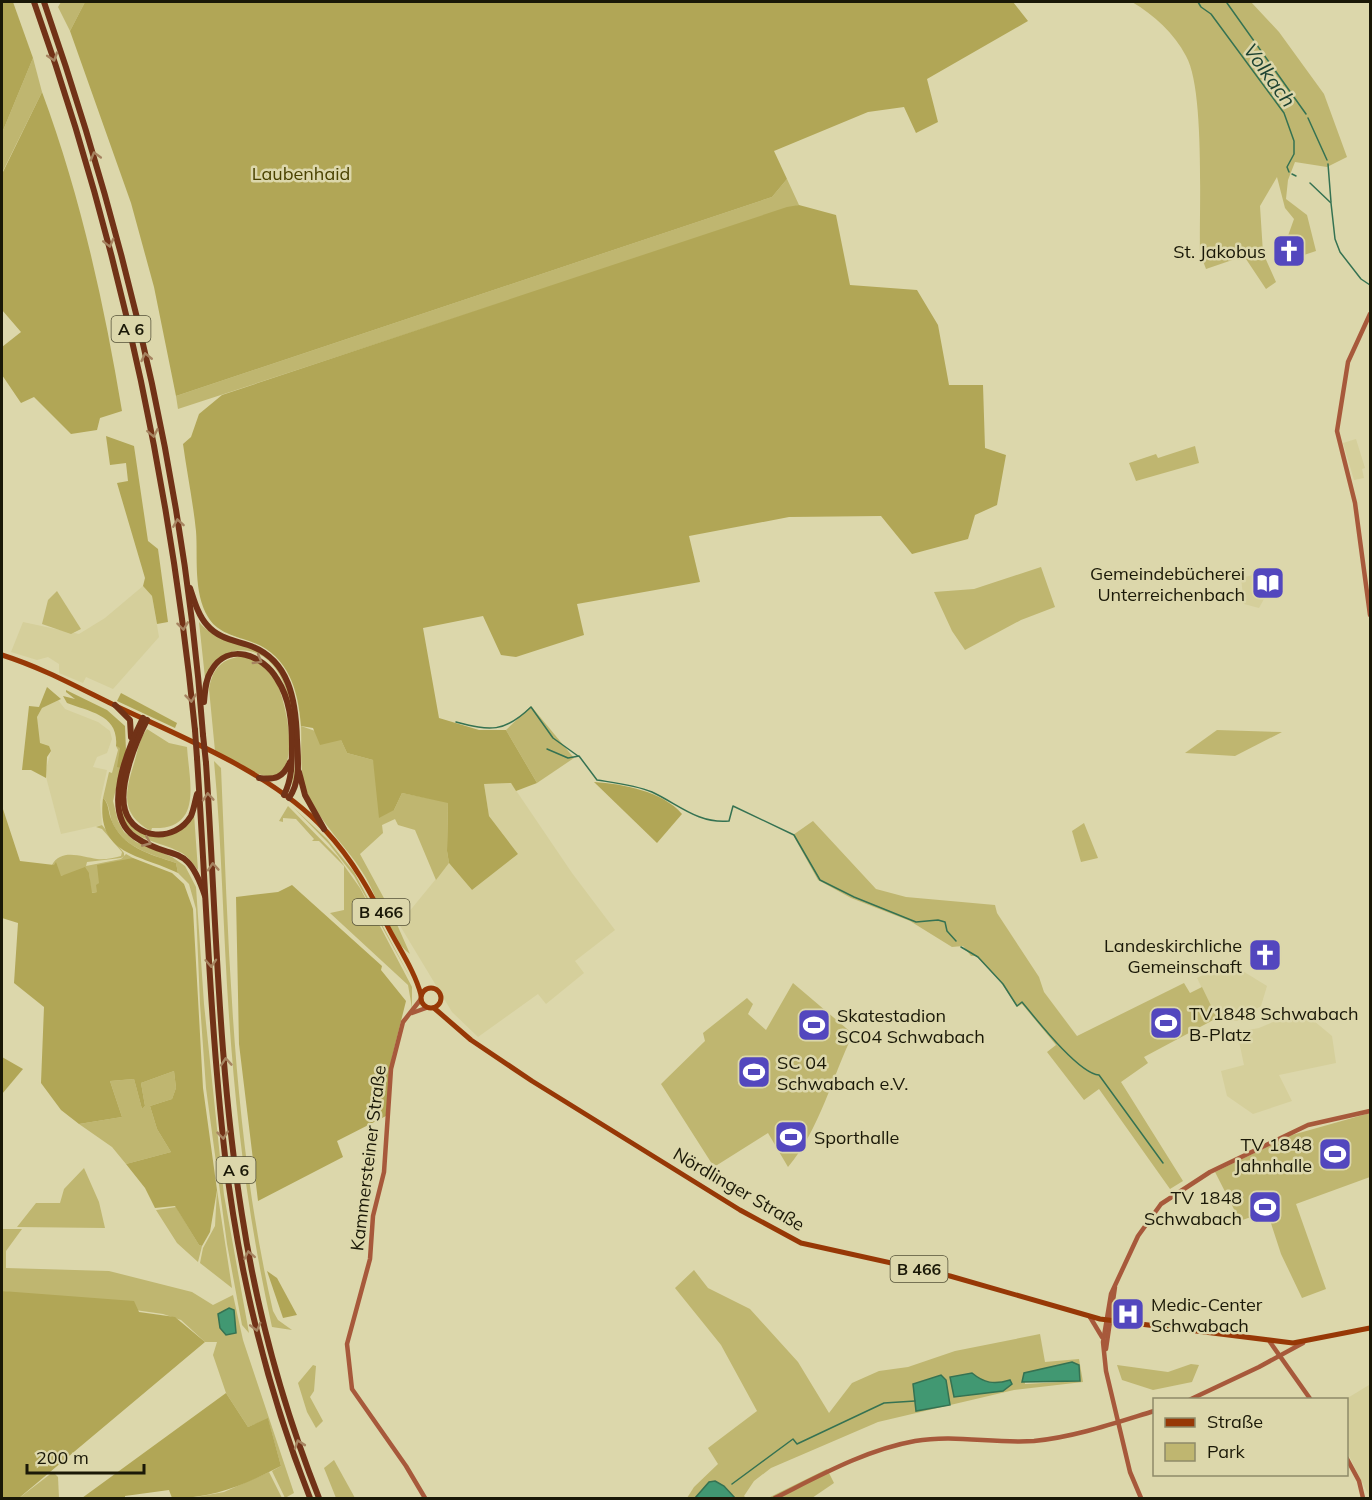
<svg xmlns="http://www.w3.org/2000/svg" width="1372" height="1500" font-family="Mulish,sans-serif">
<rect width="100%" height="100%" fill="#dcd7ab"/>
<g fill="#d5cf9b">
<polygon points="1356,439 1365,468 1362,469 1364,478 1354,480 1343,443"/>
<polygon points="1253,575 1270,578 1270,588 1259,608 1244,604 1241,578"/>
<polygon points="143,586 152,596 159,637 113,689 86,677 83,683 59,673 59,664 48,657 37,660 11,652 23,622 79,634 105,618"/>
<polygon points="58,700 65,709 98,722 110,731 112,739 107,753 97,757 93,767 107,770 100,802 102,825 61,834 45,773 51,751 40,744 36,730 37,717 42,708"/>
<polygon points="511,783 572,873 615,930 575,961 584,973 546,1004 538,994 478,1037 452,1012 399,924 449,863 472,890 518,854 489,816 484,784"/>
<polygon points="1228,962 1267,986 1261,1006 1237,1021 1217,1019 1197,978"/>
<polygon points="1301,1010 1332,1036 1336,1063 1279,1075 1292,1101 1253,1114 1227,1096 1221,1071 1244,1065 1237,1032 1259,1028"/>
<polygon points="1369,1385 1370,1387 1370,1498 1346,1450 1346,1399"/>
</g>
<g fill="#bfb670" fill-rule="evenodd">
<polygon points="61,2 85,2 70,31 58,7"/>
<path d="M1132,2H1251L1279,32L1324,94L1347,157L1327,167L1295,162L1288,180L1286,199L1307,215L1316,251L1286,261L1284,247L1294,219L1285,208L1277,177L1260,206L1263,253L1276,282L1266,289L1244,256L1206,269L1200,253C1199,210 1205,89 1186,56C1174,33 1154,15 1132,2Z"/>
<polygon points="33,58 42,92 2,173 2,133"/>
<polygon points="787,179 799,205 178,409 176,396 772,197"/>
<polygon points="1195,446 1199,463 1136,481 1129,463 1156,454 1158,458"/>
<polygon points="1041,567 1055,607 1021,620 965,650 952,631 934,592 974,589"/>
<polygon points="57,591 81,629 71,634 42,624 48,600"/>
<path d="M199,622C215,642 240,640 261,652C299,673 305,753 292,790C291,782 295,772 295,763C296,729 292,659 249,651C227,647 215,662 205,678Z"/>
<path d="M248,656C254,660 263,663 268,668C284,684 304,771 273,776C259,779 228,758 215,751L209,689C213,665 225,657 248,656Z"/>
<polygon points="531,706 574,758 537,783 506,730"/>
<path d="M301,726L341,740L347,753L373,760L394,810L402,793L448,802L447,851L449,863L436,880L415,830L398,825L395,819L382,825L383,833L360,854L392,913L410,954C391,941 378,899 366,878C349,848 319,823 306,790C299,770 302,747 301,726Z"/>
<path d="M147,729L169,743L187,747C189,781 204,830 152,828L151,831C118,813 126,790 135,760C138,749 140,738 147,729Z"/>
<polygon points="1217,730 1282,732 1235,756 1185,753"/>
<path d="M116,746L120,747L121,768L113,801L118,821L124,832L136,842L172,857L185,866L196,887L204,1004L224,1195L249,1333L242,1325L227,1244L206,1088L200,1004L196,909L189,884L178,873L176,863C151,854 126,849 113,824C109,816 110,803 103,798L109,772L112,773L118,750Z"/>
<path d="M214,761L221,768C229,950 232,1133 273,1311L278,1320L292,1330L272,1327C249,1224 236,1121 229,1016C223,931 222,845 214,761Z"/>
<path d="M122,798L136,829L169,835L194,814L198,870C193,864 189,857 182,853C155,838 116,841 122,798Z"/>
<polygon points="288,806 338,857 360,888 412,987 412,1008 408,985 330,913 344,910 344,866 319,841 312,841 314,839 296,819 283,818 283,822 279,821"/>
<polygon points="293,807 327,839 354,872 413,983 354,876 329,844"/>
<polygon points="813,821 876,889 906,897 995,905 997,913 1039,977 1044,992 1077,1036 1184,983 1190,993 1202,987 1217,1018 1144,1057 1148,1063 1121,1082 1183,1181 1170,1189 1099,1089 1084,1100 1047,1052 1056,1045 1022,1004 1017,1007 1000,981 976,956 971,956 963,946 952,947 910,921 851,898 818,880 793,835"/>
<polygon points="1084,823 1098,858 1081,862 1072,831"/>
<path d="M102,825L124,853V856L121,858L87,862L86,866L121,859L126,854L133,858L99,883L97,892L91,893L89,873L60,876L52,865C61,848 82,857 97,859C105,860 113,858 121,856L122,852L102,829L96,827Z"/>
<path d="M793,983L853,1034C832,1077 820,1129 788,1167L768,1133L714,1167L661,1084L705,1041L703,1033L747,998L753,1004L748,1014L766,1030Z"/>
<polygon points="174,1071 176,1088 172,1099 150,1106 157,1129 171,1152 126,1164 112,1147 79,1124 122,1117 110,1081 134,1079 142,1109 145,1106 141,1083"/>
<polygon points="1370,1113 1370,1177 1296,1204 1326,1289 1302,1298 1281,1254 1267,1211 1240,1221 1215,1172 1292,1135"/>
<polygon points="84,1168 99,1202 105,1228 17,1227 36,1203 60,1203 64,1189"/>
<polygon points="217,1190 232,1288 200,1263 203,1248 215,1226"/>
<polygon points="176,1207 199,1245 202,1246 198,1262 177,1243 156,1210"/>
<polygon points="2,1229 22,1229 6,1251 6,1268 109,1271 192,1292 213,1305 233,1295 243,1340 294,1493 285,1498 272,1471 281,1466 268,1419 248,1427 226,1393 213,1355 217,1342 205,1342 181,1320 163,1314 2,1291"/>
<path d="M694,1270L708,1288L750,1309L798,1362L829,1413L852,1383L879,1371L908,1367L955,1351L1040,1334L1045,1362L1079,1359L1083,1382L1014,1390L878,1422L771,1468L754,1481L744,1496L746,1498H735L724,1486L709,1482L695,1498H687L694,1487L718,1464L708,1448L757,1411L721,1345L675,1288ZM1072,1362L1079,1365L1080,1381L1025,1384L1024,1373ZM972,1373C984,1383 994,1385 1010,1380L1003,1391L981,1393L950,1377Z"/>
<polygon points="1191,1364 1199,1365 1192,1382 1153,1390 1122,1380 1117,1365 1168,1372"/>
<polygon points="313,1365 316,1366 314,1391 310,1397 323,1421 316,1428 307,1412 298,1383"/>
<polygon points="334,1460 355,1498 336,1498 324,1468"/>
<polygon points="827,1469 834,1483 812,1498 768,1498"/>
<polygon points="53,1472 58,1477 59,1498 19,1498"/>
<polygon points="269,1472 282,1498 191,1498 224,1492"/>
</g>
<g fill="#b1a656">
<polygon points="2,2 13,2 33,58 2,133"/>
<polygon points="85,2 1013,2 1028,21 927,79 938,122 916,133 904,107 868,112 774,151 787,179 772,197 176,396 154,287 131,203 70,31"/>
<path d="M42,92C80,194 104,303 122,411L100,418L97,430L71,434L34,397L21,403L2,375V347L21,332L2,310V174Z"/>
<path d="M799,205L836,215L850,285L917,290L938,325L949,385H983L985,448L1006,455L997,505L975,515L968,539L912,554L881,516L789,517L689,536L700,582L577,604L584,635L516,657L501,655L483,616L423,628L439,718L479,730H506L537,783L516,791L511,783L484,784L489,816L518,854L472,890L449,863L447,851L448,803L402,793L394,810L379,818L373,760L347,753L341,740L320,745L313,728L301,726C298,687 287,652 246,640C231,635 216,631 208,617C193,592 198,557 196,531C193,502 187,473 183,444L191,437L199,414L222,395L787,207Z"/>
<polygon points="106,436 134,446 148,541 158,549 168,622 157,624 152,596 143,586 145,578 117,483 128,481 126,463 110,465"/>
<polygon points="47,687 61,699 42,708 37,717 40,743 49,746 51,751 47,757 46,778 31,770 22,770 29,706 39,707"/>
<path d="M66,690L107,710L125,726L126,751L121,768L117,767L120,748L116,746C119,715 90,712 67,703L63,696L75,699L66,692Z"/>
<polygon points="121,693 177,723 175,728 117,701"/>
<path d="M594,782C623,784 662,791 682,814L657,843Z"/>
<path d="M103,798C109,803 108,812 111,819C122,848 150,854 176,863L178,873C140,854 96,856 103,798Z"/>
<polygon points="2,806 20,861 54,865 56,862 61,876 85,867 89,873 92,893 97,892 96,885 99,883 97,865 133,858 172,873 184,884 193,909 203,1088 217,1190 210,1232 202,1246 199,1245 175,1206 155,1208 145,1188 126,1164 171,1152 157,1129 150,1106 172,1099 176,1088 174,1071 141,1083 145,1106 142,1109 134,1079 110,1081 122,1117 79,1124 61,1110 41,1083 44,1007 14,983 18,923 2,918"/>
<polygon points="292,885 382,966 381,970 406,1001 392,1057 386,1116 337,1141 343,1157 258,1201 239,1044 236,897 278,892"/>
<polygon points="2,1057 23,1069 2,1094"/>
<polygon points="267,1271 277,1278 297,1315 283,1318"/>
<polygon points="2,1291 134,1301 139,1312 175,1317 205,1342 19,1498 2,1498"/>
<path d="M226,1393L248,1427L268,1418L281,1466C246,1484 213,1499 172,1498L169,1490L125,1496V1498H82Z"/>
</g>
<g fill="#419872" stroke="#357252" stroke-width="1.5">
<polygon points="229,1308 234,1310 236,1333 226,1335 220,1328 218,1314"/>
<polygon points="1072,1362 1079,1365 1080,1381 1022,1382 1024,1373"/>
<path d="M972,1373C984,1383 994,1385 1010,1380L1012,1384L1003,1391L954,1397L950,1377Z"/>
<polygon points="941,1375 946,1380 950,1405 916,1411 913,1384"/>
<polygon points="715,1481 724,1486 735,1498 695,1498 709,1482"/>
</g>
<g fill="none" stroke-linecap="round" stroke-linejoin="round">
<g stroke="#357252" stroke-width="1.5">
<polyline points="1198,2 1201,7 1211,14 1284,113 1294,141 1294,154 1287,167 1289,172"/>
<polyline points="1227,3 1306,114"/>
<polyline points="1308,118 1327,160"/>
<polyline points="1328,164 1331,202"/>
<polyline points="1292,174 1296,176"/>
<polyline points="1310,183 1331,203 1335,239 1340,252 1361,279 1370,285"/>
<path d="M456,722C490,731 504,733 531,707L553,738L578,756"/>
<path d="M547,749L568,758L579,756L597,780C616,783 635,785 652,792C678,804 698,824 729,821L733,806L794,835L820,880L854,897L916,922L938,920L945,922L947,931L956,941"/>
<path d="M961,947L978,957L1003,984L1017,1006L1022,1002C1036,1019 1079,1074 1099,1075L1163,1163"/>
<polyline points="732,1484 793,1439 797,1444 884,1403 915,1401"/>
</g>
<g stroke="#a7593b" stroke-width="4.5">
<polyline points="1370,314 1348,362 1337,431 1355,503 1370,615"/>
<polyline points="421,999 403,1022 391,1069 384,1172 373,1216 370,1259 347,1344 352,1389 406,1466 425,1498"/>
<polyline points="412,1013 426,1008"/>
<polyline points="1090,1317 1102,1337"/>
<polyline points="1270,1342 1311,1400"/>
<polyline points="1106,1349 1115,1287"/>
<polyline points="1189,1400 1259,1367 1303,1343"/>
<polyline points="1346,1457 1359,1481 1363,1498"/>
<path d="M775,1498C819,1476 865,1450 915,1441C955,1434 994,1444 1034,1441C1075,1437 1115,1423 1154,1411"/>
<polyline points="1141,1498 1130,1472 1106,1371 1103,1342 1111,1294 1138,1236 1161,1204 1210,1172 1308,1125 1370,1111"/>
</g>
<g stroke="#973806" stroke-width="5">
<path d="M2,655C43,668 79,688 118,707C186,739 274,774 325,830C353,860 371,893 389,929C400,950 415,972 421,995"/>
<circle cx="431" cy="998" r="10"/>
<polyline points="434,1008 471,1040 532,1081 740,1210 801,1243 950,1276 1100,1319 1293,1343 1370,1328"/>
</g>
<g stroke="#713217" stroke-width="6">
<path d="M34,2C118,238 170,480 195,730"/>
<path d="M44,2C126,238 185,484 203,735"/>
<path d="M190,588C194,600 198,615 207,625C218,638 233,640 248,645C290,659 296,701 297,740C298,760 301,781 289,798"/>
<path d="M204,702C205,692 205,680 211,671C228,641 263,655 277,679C290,699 292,722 292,746C292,763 292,779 284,795"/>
<polyline points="115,705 130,720 131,737"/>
<path d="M143,718C128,748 100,813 135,837C173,863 186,839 205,896"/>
<path d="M147,720C136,741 118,786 125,810C134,840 175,843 191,816C194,809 195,801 197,794"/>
<path d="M197,758C206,891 210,1024 225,1156C239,1273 267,1389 310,1498"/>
<path d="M206,763C216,913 218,1066 242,1215C257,1312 283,1407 319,1498"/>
<polyline points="299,772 305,795 324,829"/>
<path d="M259,778C275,780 283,778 290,762"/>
</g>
<g stroke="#713217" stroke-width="6">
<polyline points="195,730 197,758"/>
<polyline points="203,735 206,763"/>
</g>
</g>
<defs><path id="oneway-chevron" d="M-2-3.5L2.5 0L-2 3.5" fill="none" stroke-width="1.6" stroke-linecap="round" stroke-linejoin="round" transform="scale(1.5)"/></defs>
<g stroke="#a68461">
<use href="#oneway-chevron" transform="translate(53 57) rotate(72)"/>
<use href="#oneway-chevron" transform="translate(95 156) rotate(-106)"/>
<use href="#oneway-chevron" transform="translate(109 243) rotate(76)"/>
<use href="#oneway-chevron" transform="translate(146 357) rotate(-103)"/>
<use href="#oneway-chevron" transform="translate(153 433) rotate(79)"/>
<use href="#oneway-chevron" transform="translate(178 523) rotate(-99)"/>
<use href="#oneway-chevron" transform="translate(183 626) rotate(83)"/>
<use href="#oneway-chevron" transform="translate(258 660) rotate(30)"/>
<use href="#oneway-chevron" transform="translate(191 698) rotate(84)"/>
<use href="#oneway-chevron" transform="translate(208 797) rotate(-94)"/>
<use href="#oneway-chevron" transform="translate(147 842) rotate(23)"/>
<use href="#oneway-chevron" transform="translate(213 867) rotate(-94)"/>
<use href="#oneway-chevron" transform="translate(211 963) rotate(87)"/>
<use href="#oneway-chevron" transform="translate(226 1062) rotate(-94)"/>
<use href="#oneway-chevron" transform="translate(223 1135) rotate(84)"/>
<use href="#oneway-chevron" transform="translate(249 1255) rotate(-101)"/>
<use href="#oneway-chevron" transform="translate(256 1327) rotate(76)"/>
<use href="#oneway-chevron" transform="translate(299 1444) rotate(-109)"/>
</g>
<defs>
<g id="church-square" transform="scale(1.725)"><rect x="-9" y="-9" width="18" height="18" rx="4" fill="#5347be" stroke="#dcd7ab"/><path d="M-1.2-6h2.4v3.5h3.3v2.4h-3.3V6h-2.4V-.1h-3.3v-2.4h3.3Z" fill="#fff"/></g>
<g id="library-square" transform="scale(1.725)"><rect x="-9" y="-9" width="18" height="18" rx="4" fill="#5347be" stroke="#dcd7ab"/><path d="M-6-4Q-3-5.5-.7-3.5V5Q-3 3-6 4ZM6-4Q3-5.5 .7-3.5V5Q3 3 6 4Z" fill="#fff"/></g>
<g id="stadium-square" transform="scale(1.725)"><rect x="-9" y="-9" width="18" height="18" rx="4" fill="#5347be" stroke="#dcd7ab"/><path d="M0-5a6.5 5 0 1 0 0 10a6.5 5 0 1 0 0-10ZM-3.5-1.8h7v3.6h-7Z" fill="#fff"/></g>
<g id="hospital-square" transform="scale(1.725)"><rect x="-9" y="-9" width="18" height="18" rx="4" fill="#5347be" stroke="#dcd7ab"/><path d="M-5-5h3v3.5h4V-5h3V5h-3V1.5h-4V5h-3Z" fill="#fff"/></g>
</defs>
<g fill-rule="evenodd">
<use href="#church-square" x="1289" y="251"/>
<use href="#library-square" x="1268" y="583"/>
<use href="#church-square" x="1265" y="955"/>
<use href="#stadium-square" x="1166" y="1023"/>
<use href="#stadium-square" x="814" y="1025"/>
<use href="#stadium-square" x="754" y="1072"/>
<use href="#stadium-square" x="791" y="1137"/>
<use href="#stadium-square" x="1335" y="1154"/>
<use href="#stadium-square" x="1265" y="1207"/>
<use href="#hospital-square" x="1128" y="1314"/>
</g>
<g text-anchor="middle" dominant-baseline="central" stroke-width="5" stroke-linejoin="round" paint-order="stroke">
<g fill="#dcd7ab" stroke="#545138" stroke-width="1.5">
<rect x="111.5" y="316" width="39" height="26" rx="4.5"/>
<rect x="352.5" y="899" width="57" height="26" rx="4.5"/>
<rect x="216.5" y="1157" width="39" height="26" rx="4.5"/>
<rect x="890.5" y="1256" width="57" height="26" rx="4.5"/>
</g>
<g font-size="16" font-weight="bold" fill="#1a1807">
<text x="131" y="329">A 6</text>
<text x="381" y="912">B 466</text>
<text x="236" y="1170">A 6</text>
<text x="919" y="1269">B 466</text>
</g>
<g font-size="18" fill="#4a4200" stroke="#dcd7ab">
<text x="301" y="173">Laubenhaid</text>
</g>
<g font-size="18" fill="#1a1807" stroke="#dcd7ab" text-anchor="end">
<text x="1266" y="251">St. Jakobus</text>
<text x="1245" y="573">Gemeindebücherei<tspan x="1245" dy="21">Unterreichenbach</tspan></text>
<text x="1242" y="945">Landeskirchliche<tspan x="1242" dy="21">Gemeinschaft</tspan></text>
<text x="1189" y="1013" text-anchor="start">TV1848 Schwabach<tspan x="1189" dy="21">B-Platz</tspan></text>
<text x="837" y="1015" text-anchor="start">Skatestadion<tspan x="837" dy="21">SC04 Schwabach</tspan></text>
<text x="777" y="1062" text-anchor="start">SC 04<tspan x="777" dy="21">Schwabach e.V.</tspan></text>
<text x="814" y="1137" text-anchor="start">Sporthalle</text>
<text x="1312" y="1144">TV 1848<tspan x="1312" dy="21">Jahnhalle</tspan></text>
<text x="1242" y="1197">TV 1848<tspan x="1242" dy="21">Schwabach</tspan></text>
<text x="1151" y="1304" text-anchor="start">Medic-Center<tspan x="1151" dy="21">Schwabach</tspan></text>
</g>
<g font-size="18" fill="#1a1807" stroke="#dcd7ab">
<text transform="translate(368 1158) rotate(-83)">Kammersteiner Straße</text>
<text transform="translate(739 1189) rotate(30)">Nördlinger Straße</text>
</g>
<g font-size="20" font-style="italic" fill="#1d4231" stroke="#dcd7ab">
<text transform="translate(1270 75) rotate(54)">Volkach</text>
</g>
</g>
<rect width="1372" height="1500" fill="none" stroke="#1a1807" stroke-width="6"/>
<rect x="1153" y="1398" width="195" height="78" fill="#dcd7ab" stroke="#8e8b69" stroke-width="1.5"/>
<rect x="1165" y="1418" width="30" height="9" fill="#973806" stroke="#8e8b69" stroke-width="1.5"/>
<text x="1207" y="1428" font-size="18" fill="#1a1807">Straße</text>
<rect x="1165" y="1443" width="30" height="18" fill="#bfb670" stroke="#8e8b69" stroke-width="1.5"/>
<text x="1207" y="1458" font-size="18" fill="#1a1807">Park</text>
<path d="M27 1464v9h117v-9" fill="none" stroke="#1a1807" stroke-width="3"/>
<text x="36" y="1464" font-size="18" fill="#1a1807" stroke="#dcd7ab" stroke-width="4.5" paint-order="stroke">200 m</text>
</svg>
